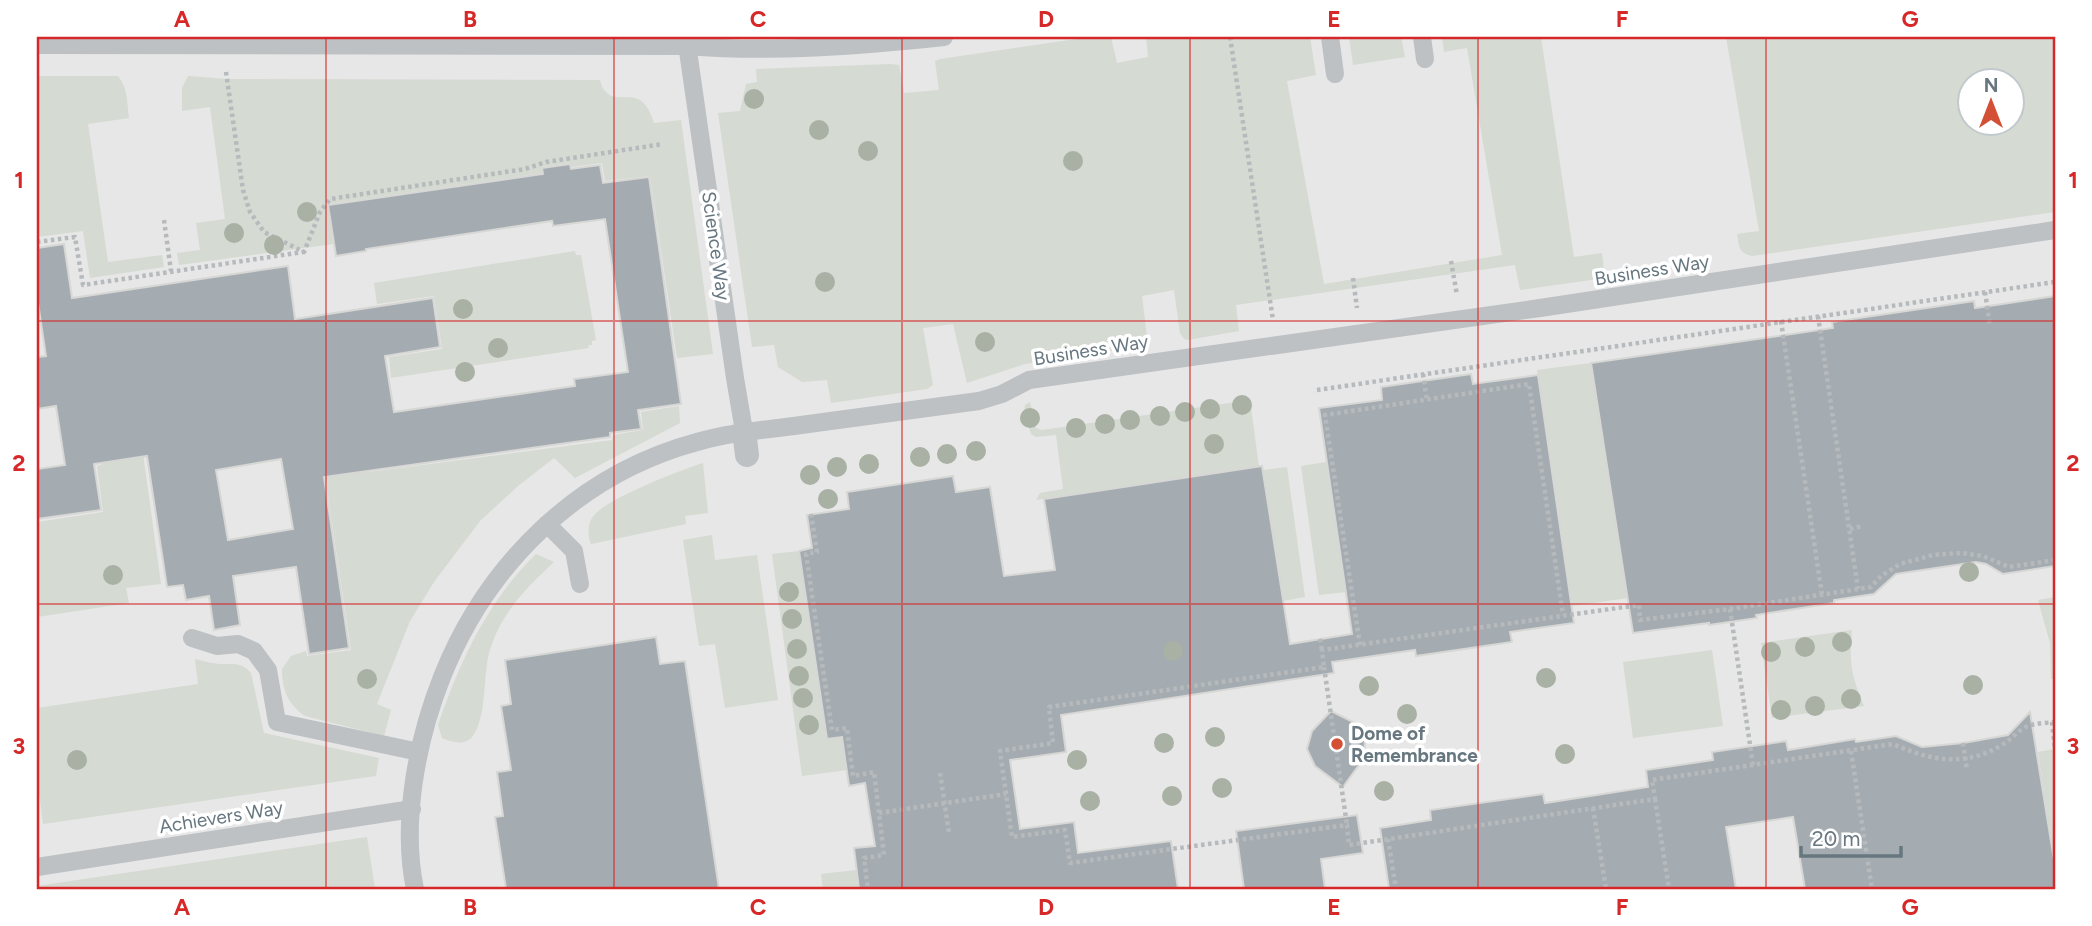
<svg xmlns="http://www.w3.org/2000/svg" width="2092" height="926" font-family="Figtree,sans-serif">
<rect width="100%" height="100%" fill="#f5f5f2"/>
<path fill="#e6e7e6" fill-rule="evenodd" d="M37,37H2055V889H37ZM1969,80H2011V122H1969Z"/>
<g fill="#d5dad2" fill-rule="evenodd">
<path d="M1090,37H1111L1117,63L1148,57L1146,37H1310L1316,75L1287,81L1324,284L1502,255L1467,48L1444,52L1442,37H1541L1574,257L1602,253C1603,264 1606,271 1598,279L1520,290L1515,265L1236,305L1239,331L1188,340L1184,339L1180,333L1174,290L1142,296L1148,345L1025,364L967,383L953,324L923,328L933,385L927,389L831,403L827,380L802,382L778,367L774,345L752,347L718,113L740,111L746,84L757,82L756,69L891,64L899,65L904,93L939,90L935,61L940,59Z"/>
<polygon points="1349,37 1401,37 1405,57 1353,65"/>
<path d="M1726,37H2055V212L1752,256C1739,253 1739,247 1737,234L1759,231ZM1969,80H2011V122H1969Z"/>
<path d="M37,76H118C128,88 127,103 129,118L88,124L108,262L162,255L164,267L90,278L83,231L37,237Z"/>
<path d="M188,76L227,79L600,80C601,84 602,88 605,91C619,108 641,80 654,123L681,120L713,354L677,358L650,176L605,181L602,163L572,167L570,163L541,167L542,173L328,204L333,244L179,265L177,253L200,250L196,223L225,219L210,107L182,111V88Z"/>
<polygon points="575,251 576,255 581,255 596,340 592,341 592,345 588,345 589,348 391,378 389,357 442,349 434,296 377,304 374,283"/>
<polygon points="1591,363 1628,598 1572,606 1537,370"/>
<path d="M311,381L361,426L369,472L612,440L613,435L643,430L641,412L679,406L680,423L575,478L554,458L518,486L480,521L434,582L410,621L377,704L391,710L384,736L305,716C288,704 282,690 282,669L291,656L306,651L307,656L351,650Z"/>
<polygon points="1250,400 1259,467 1036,500 1040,493 1063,489 1056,435 1036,437 1031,434 1024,411 1025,405 1030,402 1036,428 1042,430"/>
<polygon points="95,405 137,410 161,584 126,588 129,603 37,617 37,522 103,512 97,466 103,464"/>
<polygon points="1326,462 1346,592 1319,595 1301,466"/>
<path d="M703,463L708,513L685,516L686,524L591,544C588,537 587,526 592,518C602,500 681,470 703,463Z"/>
<polygon points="1287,467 1305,597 1283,601 1263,470"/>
<polygon points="712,535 715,560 757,555 778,700 725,708 715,644 699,646 683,540"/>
<polygon points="799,551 827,739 843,737 847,770 802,776 772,554"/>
<path d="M536,554L554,562C526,588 500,614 489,653C483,676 487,718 472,737C464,746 452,742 442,738L438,725C460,661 487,602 536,554Z"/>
<polygon points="2055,597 2055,679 2051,679 2050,643 2038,600"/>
<path d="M1852,630C1849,664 1851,674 1864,706L1772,718L1761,643Z"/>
<polygon points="1712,650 1723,726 1633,738 1623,662"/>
<path d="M195,659C203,661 211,663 219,664C233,665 240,661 251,673L264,733L379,758L376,776L43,824L37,779V708L198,684Z"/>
<polygon points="2055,749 2055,866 2038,752"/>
<polygon points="367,837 375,889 37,889 37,886"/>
<polygon points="856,870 859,889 823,889 821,874"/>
</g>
<g fill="#a5acb1" stroke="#d7d7d5" stroke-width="2" fill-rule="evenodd">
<path d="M570,164L571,169L600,165L603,183L649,177L681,404L638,410L641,429L610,433V437L324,477L349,648L309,654L296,567L233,576L240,625L214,630L209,596L186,600L183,585L167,587L147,456L94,464L101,510L37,519V469L65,465L56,406L37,409V357L46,356L37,296V248L64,244L72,298L288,266L295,319L433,298L440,347L385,356L394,412L575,386L574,379L628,372L605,219L553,226L552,221L366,249V251L336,256L328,205L543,174L542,168ZM281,459L293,529L228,540L216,470Z"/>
<polygon points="2055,296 2055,566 2003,574 1986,564 1976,562 1896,574 1874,594 1834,600 1834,603 1756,615 1757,618 1709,625 1709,623 1633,633 1591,363 1833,328 1832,322 1974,301 1975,308"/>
<polygon points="1471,374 1473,384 1538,375 1574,623 1510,632 1512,642 1416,656 1415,650 1332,662 1334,673 1061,715 1066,752 1010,760 1020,829 1074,822 1078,853 1171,841 1178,889 859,889 854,848 875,846 865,783 849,786 842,737 827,739 799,551 812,548 807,515 849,509 847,492 953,476 956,492 990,487 1004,576 1055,570 1044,499 1262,466 1290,644 1352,634 1319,408 1382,400 1381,387"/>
<polygon points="656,637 660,664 685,661 719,889 506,889 495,817 503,816 497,772 511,770 501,706 511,704 505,660"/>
<polygon points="1331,711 1355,723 1365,739 1364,758 1343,787 1315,766 1307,749 1312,731"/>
<polygon points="2030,712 2055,866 2055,889 1805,889 1793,817 1726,827 1736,889 1389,889 1380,828 1431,820 1430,810 1543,794 1545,803 1648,787 1646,770 1713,760 1712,752 1786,741 1788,750 1855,739 1856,742 1896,736 1922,747 1963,743 2008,735"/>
<polygon points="1357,815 1363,853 1321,859 1325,889 1244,889 1236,831"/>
</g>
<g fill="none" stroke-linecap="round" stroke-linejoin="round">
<g stroke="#b7babc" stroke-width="4.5" stroke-dasharray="3.5 3.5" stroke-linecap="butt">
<polyline points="1230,37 1273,320"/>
<polyline points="226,72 243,190 250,212 264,232 304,252 320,212 330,199 525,169 546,162 663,144"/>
<polyline points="164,220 171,271"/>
<polyline points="37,242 75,237 83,285 303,252"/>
<polyline points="1451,261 1457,295"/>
<polyline points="1353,278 1357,308"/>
<polyline points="1985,292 1990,326"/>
<polyline points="1818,316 1858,589"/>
<polyline points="1781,321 1822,595"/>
<polyline points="1423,374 1427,400"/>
<polyline points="1317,390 2055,282"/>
<polyline points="811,514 817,552 806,554 832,730 847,728 853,776 874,772 884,855 864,858 868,889"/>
<polyline points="1850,529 1862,526"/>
<path d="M2055,560L2009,567L1983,556L1962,553L1933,555L1900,564L1881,576L1871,587L1730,609L1640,620L1639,605L1322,650L1324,667L1049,707L1053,743L1000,751L1012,837L1065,830L1070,863L1347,825L1349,845L1655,799L1652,780L1893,744C1931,761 1965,767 2002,745C2011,740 2019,729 2028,726C2036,723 2047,723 2055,722"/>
<polyline points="1730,609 1753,765"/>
<polyline points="1320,639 1322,650"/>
<polyline points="1360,645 1325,415 1529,384 1563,615"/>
<polyline points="1324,667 1347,825"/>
<polyline points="2052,722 2055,749"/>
<polyline points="1963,743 1967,770"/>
<polyline points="1851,751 1872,889"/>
<polyline points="940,773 949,833"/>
<polyline points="1655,799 1669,889"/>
<polyline points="1593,808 1606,889"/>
<polyline points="879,813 1006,794"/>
<polyline points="1388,839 1396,889"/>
</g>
<g stroke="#bdc1c4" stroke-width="18">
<polyline points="686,37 735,378 744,431"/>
<polyline points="1330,37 1335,74"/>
<polyline points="1422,37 1425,59"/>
<path d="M37,45L687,46C773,53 858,46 944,37"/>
<polyline points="547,524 574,551 580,584"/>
<polyline points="192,638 217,646 238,644 254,651 268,670 277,722 419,752"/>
<polyline points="37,867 412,809"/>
<path d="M415,889C401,822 417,740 442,677C487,564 578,474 697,442C731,432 765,430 801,425C860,417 919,409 979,401L1002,394L1029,380L1540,308L2055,230"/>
</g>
<polyline stroke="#bdc1c4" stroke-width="24" points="744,431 747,455"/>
</g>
<g fill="#a9b0a4">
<circle cx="754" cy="99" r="10"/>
<circle cx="819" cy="130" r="10"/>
<circle cx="868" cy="151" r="10"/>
<circle cx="1073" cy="161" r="10"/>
<circle cx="307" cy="212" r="10"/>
<circle cx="234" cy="233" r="10"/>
<circle cx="274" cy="245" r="10"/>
<circle cx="825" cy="282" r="10"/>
<circle cx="463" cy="309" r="10"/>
<circle cx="985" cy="342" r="10"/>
<circle cx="498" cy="348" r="10"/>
<circle cx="465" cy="372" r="10"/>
<circle cx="1242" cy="405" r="10"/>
<circle cx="1210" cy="409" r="10"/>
<circle cx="1185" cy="412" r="10"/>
<circle cx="1160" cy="416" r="10"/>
<circle cx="1030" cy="418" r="10"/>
<circle cx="1130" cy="420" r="10"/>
<circle cx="1105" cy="424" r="10"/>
<circle cx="1076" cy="428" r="10"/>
<circle cx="1214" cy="444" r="10"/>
<circle cx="976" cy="451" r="10"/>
<circle cx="947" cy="454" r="10"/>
<circle cx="920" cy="457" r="10"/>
<circle cx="869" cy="464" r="10"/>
<circle cx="837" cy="467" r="10"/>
<circle cx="810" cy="475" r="10"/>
<circle cx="828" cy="499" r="10"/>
<circle cx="1969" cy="572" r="10"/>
<circle cx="113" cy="575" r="10"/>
<circle cx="789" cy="592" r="10"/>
<circle cx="792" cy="619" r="10"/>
<circle cx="1842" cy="642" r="10"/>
<circle cx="1805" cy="647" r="10"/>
<circle cx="797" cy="649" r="10"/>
<circle cx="1173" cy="651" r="10"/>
<circle cx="1771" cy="652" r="10"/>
<circle cx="799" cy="676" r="10"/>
<circle cx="1546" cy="678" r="10"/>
<circle cx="367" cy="679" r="10"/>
<circle cx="1973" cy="685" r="10"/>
<circle cx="1369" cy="686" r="10"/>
<circle cx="803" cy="698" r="10"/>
<circle cx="1851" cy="699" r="10"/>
<circle cx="1815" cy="706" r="10"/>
<circle cx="1781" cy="710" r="10"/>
<circle cx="1407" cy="714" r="10"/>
<circle cx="809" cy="725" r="10"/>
<circle cx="1215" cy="737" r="10"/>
<circle cx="1164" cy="743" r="10"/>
<circle cx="1565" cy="754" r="10"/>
<circle cx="77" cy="760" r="10"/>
<circle cx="1077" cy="760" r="10"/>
<circle cx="1222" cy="788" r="10"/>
<circle cx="1384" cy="791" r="10"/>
<circle cx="1172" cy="796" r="10"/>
<circle cx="1090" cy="801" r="10"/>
</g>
<path fill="none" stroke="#d62828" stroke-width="2" stroke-opacity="0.55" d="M326,37V889M614,37V889M902,37V889M1190,37V889M1478,37V889M1766,37V889M37,321H2055M37,604H2055"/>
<circle fill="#d34f35" stroke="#fff" stroke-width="2.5" cx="1337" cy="744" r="7"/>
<g text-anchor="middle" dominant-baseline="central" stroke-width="7" stroke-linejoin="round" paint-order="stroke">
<g font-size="19" fill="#677780" stroke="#fff">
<text transform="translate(716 246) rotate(82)">Science Way</text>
<text transform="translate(1652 270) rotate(-9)">Business Way</text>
<text transform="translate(1091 350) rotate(-9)">Business Way</text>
<text transform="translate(221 817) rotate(-9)">Achievers Way</text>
</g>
<g font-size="19" font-weight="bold" fill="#677780" stroke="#fff" text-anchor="start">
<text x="1351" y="733">Dome of<tspan x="1351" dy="22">Remembrance</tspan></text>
</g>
</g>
<rect width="2092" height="926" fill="none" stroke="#ffffff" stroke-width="77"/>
<g transform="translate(1991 102)"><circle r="33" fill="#ffffff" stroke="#c2c9cc" stroke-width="2"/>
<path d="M0-5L12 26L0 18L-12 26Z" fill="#d34f35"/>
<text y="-10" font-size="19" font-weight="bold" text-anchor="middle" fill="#677780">N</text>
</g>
<path d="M1801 846v10h100v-10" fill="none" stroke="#677780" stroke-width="3.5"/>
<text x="1812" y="846" font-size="21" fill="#677780" stroke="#ffffff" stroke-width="5" paint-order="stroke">20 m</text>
<rect x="38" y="38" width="2016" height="850" fill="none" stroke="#d62828" stroke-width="2.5"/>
<g font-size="23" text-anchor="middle" font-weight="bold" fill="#d62828">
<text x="182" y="27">A</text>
<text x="470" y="27">B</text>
<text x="758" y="27">C</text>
<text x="1046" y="27">D</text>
<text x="1334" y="27">E</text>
<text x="1622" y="27">F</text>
<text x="1910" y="27">G</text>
<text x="19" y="188">1</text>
<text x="2073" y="188">1</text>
<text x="19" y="471">2</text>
<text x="2073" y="471">2</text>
<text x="19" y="754">3</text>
<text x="2073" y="754">3</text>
<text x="182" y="915">A</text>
<text x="470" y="915">B</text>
<text x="758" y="915">C</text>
<text x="1046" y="915">D</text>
<text x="1334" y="915">E</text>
<text x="1622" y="915">F</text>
<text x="1910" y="915">G</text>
</g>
</svg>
